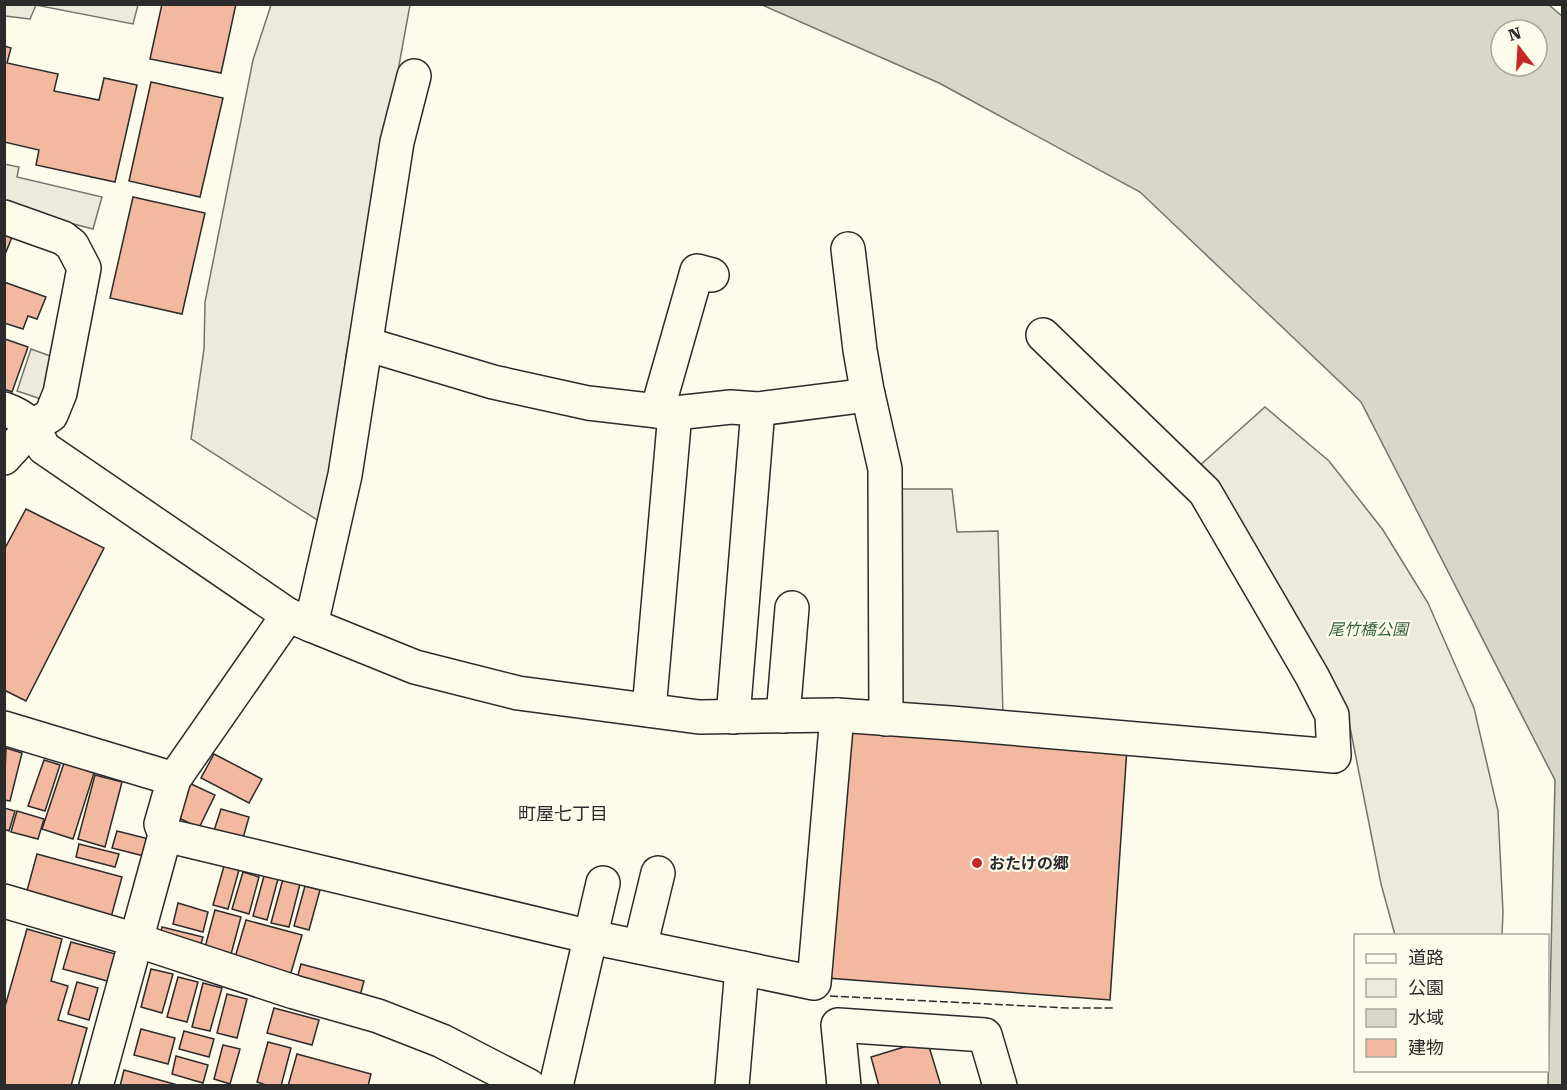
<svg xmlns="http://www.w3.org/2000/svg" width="1567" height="1090" font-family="'Roboto Serif','Noto Sans JP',serif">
<rect width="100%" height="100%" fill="#fdfbea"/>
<g fill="#ecebdb" stroke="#74746e" stroke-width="1.5">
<polygon points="5,4 138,4 138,5 133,24 36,5 30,19 5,16"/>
<polygon points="4,164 19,167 17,177 102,197 93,229 5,206"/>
<polygon points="1265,407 1329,461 1383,530 1428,603 1474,708 1498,811 1503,912 1502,935 1395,935 1381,884 1348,717 1197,468"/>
<polygon points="895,489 952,489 957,532 998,531 1003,715 899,711"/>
</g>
<g fill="#eceadb" stroke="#74746e" stroke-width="1.5">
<polygon points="271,5 410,5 346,356 325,525 191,439 204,349 205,302 253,60"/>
<polygon points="31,349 53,357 41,399 17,391"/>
</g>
<path fill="#d8d7c9" stroke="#74746e" stroke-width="1.5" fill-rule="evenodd" d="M1549,5L1562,16V1086L1548,1085L1555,780L1361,402L1140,192L939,83L762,5ZM1501,30H1537V66H1501Z"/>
<g fill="#f2b8a0" stroke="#2b2b2b" stroke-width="1.5">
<polygon points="162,4 236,4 221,73 150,59"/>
<polygon points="4,46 11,48 7,63 58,74 54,91 99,100 104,78 137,85 115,182 36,165 39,150 4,142"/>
<polygon points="151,82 223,98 200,197 129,181"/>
<polygon points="133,197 205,213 182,314 110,298"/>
<polygon points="4,229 14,232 4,257"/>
<polygon points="4,282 46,297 37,319 28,316 23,329 4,323"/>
<polygon points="5,339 28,347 12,392 4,389"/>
<polygon points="26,509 104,548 26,701 4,690 4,550"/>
<polygon points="846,727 1127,748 1110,1000 827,978"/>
<polygon points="6,748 22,753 10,801 4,800"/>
<polygon points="214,754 262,779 249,803 201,778"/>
<polygon points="44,760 60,765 45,811 28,806"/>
<polygon points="64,763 94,773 73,839 42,829"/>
<polygon points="95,775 122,782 105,847 78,839"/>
<polygon points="189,783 215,795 199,828 173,815"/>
<polygon points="4,808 15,811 9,831 4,829"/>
<polygon points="221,809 249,817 241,845 212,837"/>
<polygon points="17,811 44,819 38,839 11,832"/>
<polygon points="117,831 149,839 144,856 112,848"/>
<polygon points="79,844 119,854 115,867 76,857"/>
<polygon points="37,854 122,877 110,921 25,898"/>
<polygon points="224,866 239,870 228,909 213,905"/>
<polygon points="243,872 259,877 249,914 232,909"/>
<polygon points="264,876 278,879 267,920 253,916"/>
<polygon points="283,879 300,884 289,927 271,923"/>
<polygon points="305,886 320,890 309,930 294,926"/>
<polygon points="178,903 208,912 203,932 173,924"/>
<polygon points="215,910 241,917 230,958 204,951"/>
<polygon points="246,920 302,935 290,976 234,961"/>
<polygon points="162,927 203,937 198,954 158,943"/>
<polygon points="27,929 62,939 51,981 68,986 58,1020 87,1028 71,1086 4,1086 4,1010"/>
<polygon points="71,942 119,955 111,982 63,969"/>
<polygon points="301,964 364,981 358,1003 295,986"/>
<polygon points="151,969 173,974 162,1013 141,1007"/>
<polygon points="178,977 198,982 187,1022 167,1017"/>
<polygon points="77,982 98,988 89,1020 68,1014"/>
<polygon points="203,983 222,988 210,1031 192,1027"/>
<polygon points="227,994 247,999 237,1038 217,1033"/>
<polygon points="274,1008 319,1020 312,1045 267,1033"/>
<polygon points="141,1029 175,1038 168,1064 134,1055"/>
<polygon points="184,1031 214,1039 209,1057 179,1049"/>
<polygon points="927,1040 941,1086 879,1086 871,1057"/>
<polygon points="268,1042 291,1048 281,1086 269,1086 257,1082"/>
<polygon points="223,1045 240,1049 230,1084 214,1079"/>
<polygon points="297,1054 371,1074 368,1086 288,1086"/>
<polygon points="176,1056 208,1065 203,1083 172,1074"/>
<polygon points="124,1070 181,1086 120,1086"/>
</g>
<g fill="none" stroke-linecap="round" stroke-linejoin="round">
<g stroke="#2b2b2b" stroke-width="36">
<g id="minor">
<polyline points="4,217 63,238 72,245 84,268 60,393 51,415 32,427 4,458"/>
<polyline points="848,249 860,350 867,390 885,469 886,719"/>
<polyline points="366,344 493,382 588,403 675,413 731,407 758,409 868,395"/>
<path d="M4,409C29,418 32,426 44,448L288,615"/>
<polyline points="657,411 697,271 712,275"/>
<polyline points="311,625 415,667 518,693 699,717 837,715 951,723 1334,756 1332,715 1312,676 1205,492 1043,335"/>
<polyline points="649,710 675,413"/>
<polyline points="783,716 792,608"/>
<polyline points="733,717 758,409"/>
<polyline points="4,728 174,779"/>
<polyline points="165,835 591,937 814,983 837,715"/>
<polyline points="4,901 136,940 294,992 378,1016 442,1041 529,1086"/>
<polyline points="640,947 658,873"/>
<polyline points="96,1086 165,835 161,824 174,779 288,615 311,625 345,475 397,142 414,76"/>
<polyline points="556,1086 603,883"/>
<polyline points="732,1086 742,968"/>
<polyline points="844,1086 838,1025 985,1035 1000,1086"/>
</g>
</g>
<use href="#minor" stroke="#fdfbea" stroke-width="33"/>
<polyline stroke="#2b2b2b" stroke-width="1.5" stroke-dasharray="8 3" stroke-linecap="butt" points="830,996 1068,1008 1114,1008"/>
</g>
<circle fill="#c62828" stroke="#fdfbea" stroke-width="2" cx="977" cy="863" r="6"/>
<g text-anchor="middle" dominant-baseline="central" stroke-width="4.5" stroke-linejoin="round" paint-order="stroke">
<g font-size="16" font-style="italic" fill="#34623c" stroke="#fdfbea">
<text x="1368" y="629">尾竹橋公園</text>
</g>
<g font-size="16" font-weight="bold" fill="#2b2b2b" stroke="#fdfbea" text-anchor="start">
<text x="989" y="863">おたけの郷</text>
</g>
<g font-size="18" fill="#2b2b2b" stroke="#fdfbea">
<text x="563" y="813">町屋七丁目</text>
</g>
</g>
<rect width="1567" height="1090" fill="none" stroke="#2b2b2b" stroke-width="12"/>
<rect x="1354" y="934" width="195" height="138" fill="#fdfbea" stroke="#a9a89e" stroke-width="1.5"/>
<rect x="1366" y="954" width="30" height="9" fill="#fdfbea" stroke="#a9a89e" stroke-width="1.5"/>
<text x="1408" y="964" font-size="18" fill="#2b2b2b">道路</text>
<rect x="1366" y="979" width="30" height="18" fill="#ecebdb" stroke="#a9a89e" stroke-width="1.5"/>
<text x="1408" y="994" font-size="18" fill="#2b2b2b">公園</text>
<rect x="1366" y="1009" width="30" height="18" fill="#d8d7c9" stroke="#a9a89e" stroke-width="1.5"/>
<text x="1408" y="1024" font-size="18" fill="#2b2b2b">水域</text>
<rect x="1366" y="1039" width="30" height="18" fill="#f2b8a0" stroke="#a9a89e" stroke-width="1.5"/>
<text x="1408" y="1054" font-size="18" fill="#2b2b2b">建物</text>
<g transform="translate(1519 48) rotate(343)"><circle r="28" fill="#fdfbea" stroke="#a9a89e" stroke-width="1.5"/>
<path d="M0-4.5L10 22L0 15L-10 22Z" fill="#c62828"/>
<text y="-9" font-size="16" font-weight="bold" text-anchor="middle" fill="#2b2b2b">N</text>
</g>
</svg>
